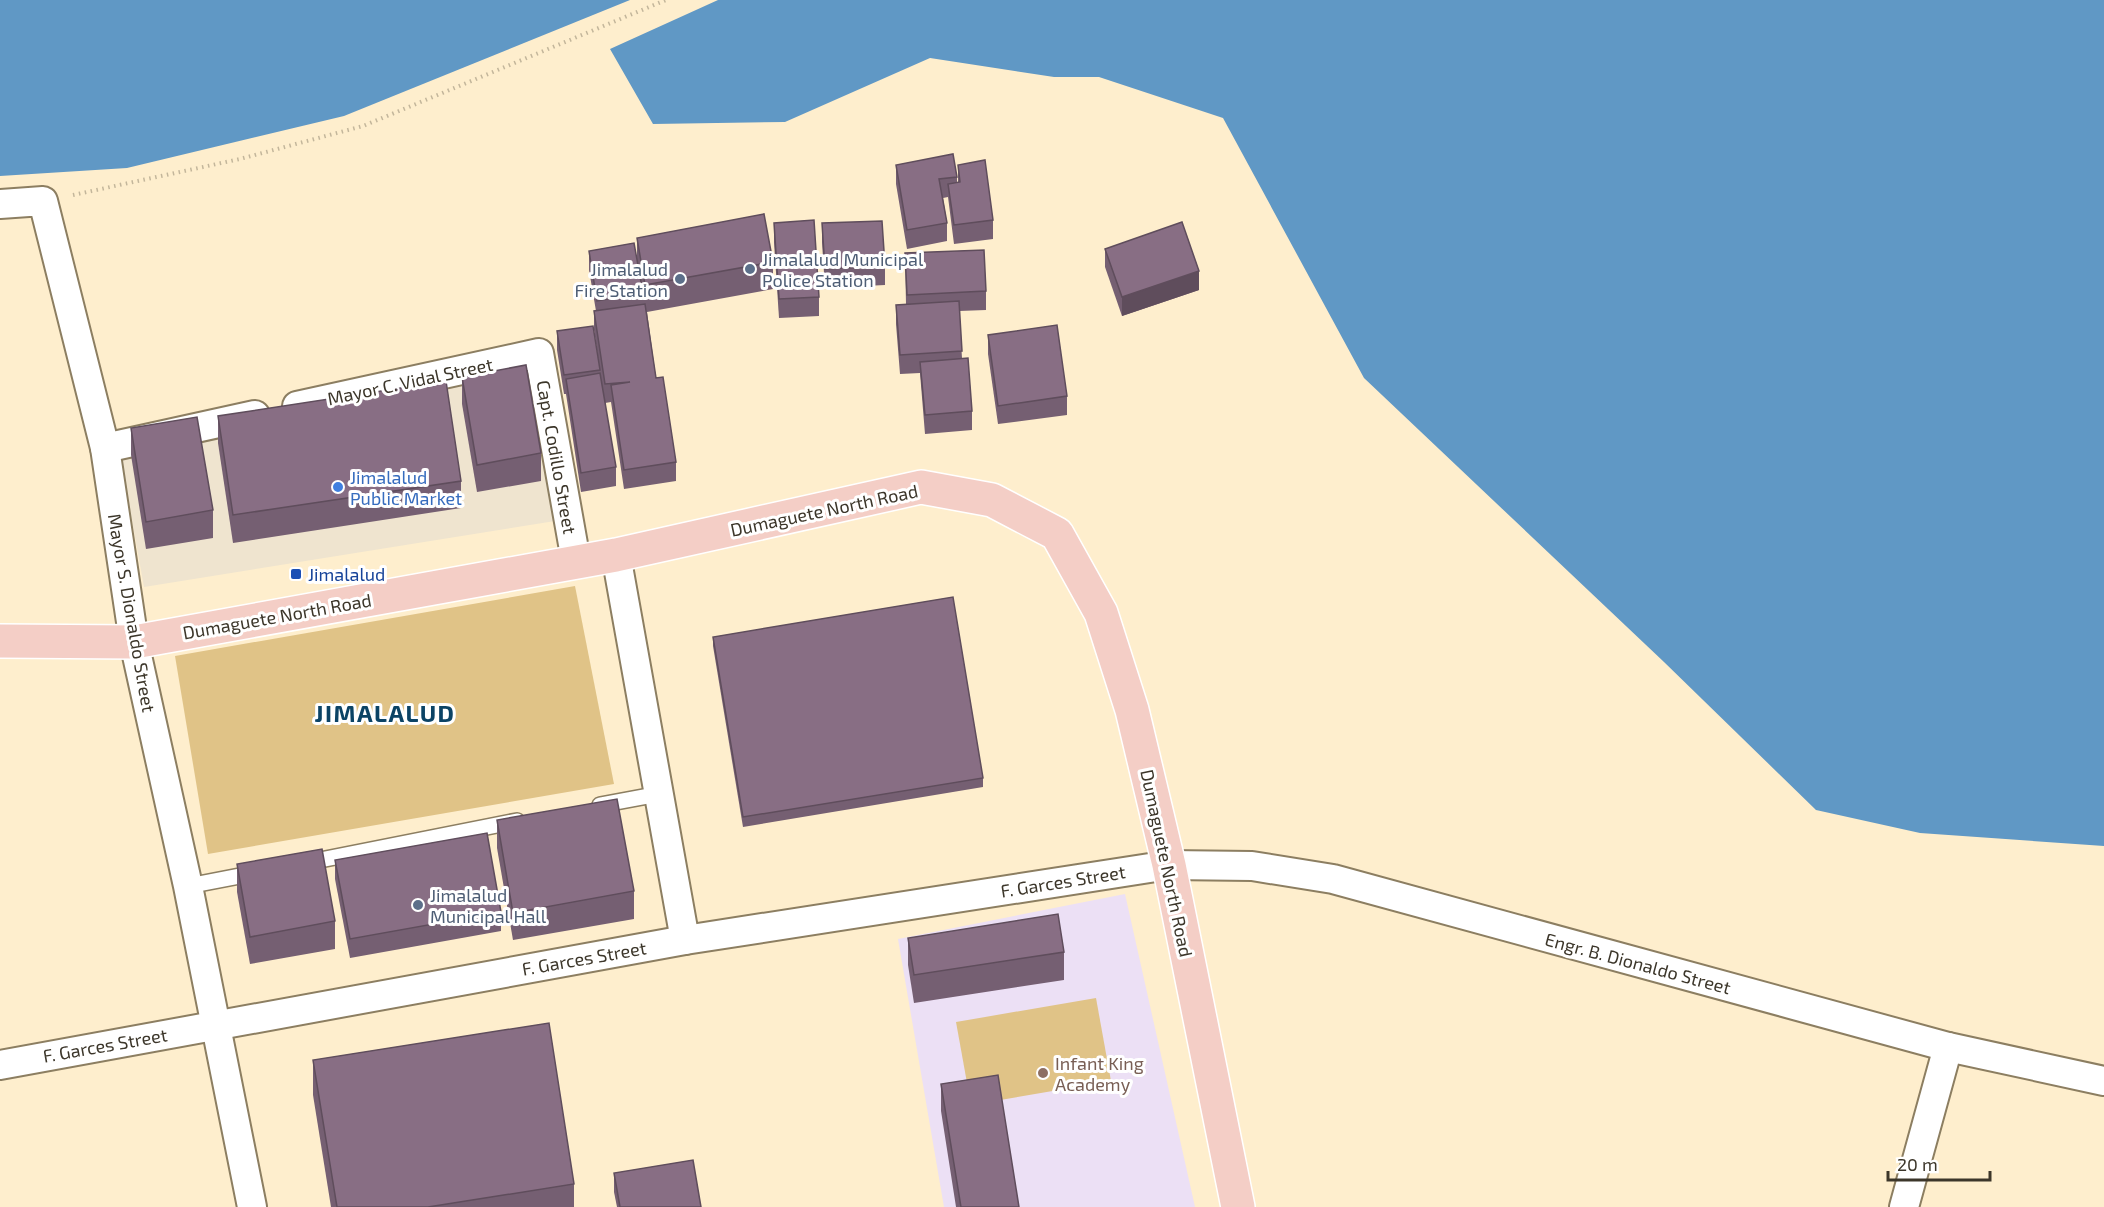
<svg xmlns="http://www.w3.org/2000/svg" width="2104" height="1207" font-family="'Exo 2',sans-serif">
<rect width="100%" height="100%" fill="#feeecd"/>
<polygon fill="#efe4cf" points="529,367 555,521 144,587 120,454"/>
<polygon fill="#ece0f5" points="1125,894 1195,1207 944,1207 898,939"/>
<g fill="#e0c387">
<polygon points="575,586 614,784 208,854 175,656"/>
<polygon points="1096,998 1111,1081 971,1105 956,1022"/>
</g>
<g fill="#6098c5">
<polygon points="0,0 630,0 344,116 127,168 0,176"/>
<polygon points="718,0 2104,0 2104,846 1920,833 1816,810 1664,662 1364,378 1223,118 1099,77 1054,77 930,58 785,122 653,124 610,49"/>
</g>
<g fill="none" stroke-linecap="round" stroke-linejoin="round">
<g stroke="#8c7e61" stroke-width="18">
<g id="service">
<polyline points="600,805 659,794"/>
<polyline points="305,863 517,821"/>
<polyline points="188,886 255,873"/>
</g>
</g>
<g stroke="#8c7e61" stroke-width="32">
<g id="minor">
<polyline points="0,204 43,201 105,448 134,642 188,886 252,1207"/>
<polyline points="297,406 539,353 576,561"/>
<polyline points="105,448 255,415"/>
<polyline points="616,555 685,940"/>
<polyline points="0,1065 685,940 1169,865 1252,866 1333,879 1948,1047 2104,1081"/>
<polyline points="1904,1207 1948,1047"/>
</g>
</g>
<g stroke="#fff" stroke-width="36">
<polyline id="trunk" points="0,641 134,642 616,555 921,487 992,500 1057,534 1101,613 1132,710 1169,865 1238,1207"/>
</g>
<polyline stroke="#c3b69b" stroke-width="4" stroke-dasharray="1.5 4.5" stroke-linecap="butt" points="73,195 240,159 363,126 666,0"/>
<use href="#service" stroke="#fff" stroke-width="15"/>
<use href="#minor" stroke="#fff" stroke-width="28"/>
<use href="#trunk" stroke="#f4cec6" stroke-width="33"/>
</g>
<g fill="#755f72">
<polygon points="896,165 957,177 957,182 958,182 958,165 993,220 993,239 954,244 948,197 943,198 947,223 947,241 907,249 896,184"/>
<polygon points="774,223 819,297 819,316 779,318 774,242"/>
<polygon points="822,223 885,266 885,285 825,288 822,242"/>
<polygon points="637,238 773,262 773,289 647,312 656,378 676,462 676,481 624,489 611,402 605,403 616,467 616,486 581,492 566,394 564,394 557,350 557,331 600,370 602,385 594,330 594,311 596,311 589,270 589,251 637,260"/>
<polygon points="1105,249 1199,290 1122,316 1105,267"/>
<polygon points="905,253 986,291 986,310 959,311 962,358 972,411 972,430 925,434 920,373 900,374 896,324 896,305 906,304"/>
<polygon points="988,335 1067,396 1067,415 998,424 988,354"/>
<polygon points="462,377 541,453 541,481 477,492 462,404"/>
<polygon points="218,416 461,481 461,508 233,543 218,443"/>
<polygon points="131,428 213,510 213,538 146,549 131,455"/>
<polygon points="713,637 983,778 983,787 743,827 713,646"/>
<polygon points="497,820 634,891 634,919 513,940 497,848"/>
<polygon points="335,860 501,912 501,931 350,958 335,879"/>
<polygon points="237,864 335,921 335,949 250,964 237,892"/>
<polygon points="908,938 1064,952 1064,980 914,1003 908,965"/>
<polygon points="313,1060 574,1184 574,1207 331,1207 313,1095"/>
<polygon points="941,1084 1019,1207 956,1207 941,1111"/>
<polygon points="614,1173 701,1207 617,1207 614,1192"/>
</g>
<polygon fill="#5f4d5c" points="1199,271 1199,290 1122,316 1122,297"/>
<g fill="#886e84" stroke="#5f4d5c" stroke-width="1.5">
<polygon points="953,154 957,177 939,179 947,223 907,230 896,165"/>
<polygon points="985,160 993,220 954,225 948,184 960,182 958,165"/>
<polygon points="764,214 773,262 645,285 637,238"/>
<polygon points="814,220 819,297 779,299 774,223"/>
<polygon points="882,221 885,266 825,269 822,223"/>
<polygon points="1182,222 1199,271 1122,297 1105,249"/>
<polygon points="634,243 643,293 597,301 589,251"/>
<polygon points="984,250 986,291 907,295 905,253"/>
<polygon points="959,301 962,351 900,355 896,305"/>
<polygon points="645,304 656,378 663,377 676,462 624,470 611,385 630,382 605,384 594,311"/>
<polygon points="1057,325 1067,396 998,406 988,335"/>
<polygon points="593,326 600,370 564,375 557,331"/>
<polygon points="968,358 972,411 925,415 920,362"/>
<polygon points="526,365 541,453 477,465 462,377"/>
<polygon points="600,373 616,467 581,473 566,379"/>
<polygon points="446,381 461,481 233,515 218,416"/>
<polygon points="197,417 213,510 146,522 131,428"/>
<polygon points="953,597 983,778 743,817 713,637"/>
<polygon points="617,799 634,891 513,913 497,820"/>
<polygon points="487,833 501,912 350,939 335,860"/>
<polygon points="322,849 335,921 250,937 237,864"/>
<polygon points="1058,914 1064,952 914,975 908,938"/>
<polygon points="549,1023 574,1184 428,1207 337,1207 313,1060"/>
<polygon points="998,1075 1019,1207 961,1207 941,1084"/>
<polygon points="693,1160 701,1207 620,1207 614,1173"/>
</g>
<g fill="#5c6f8a" stroke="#fff" stroke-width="2">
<circle cx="750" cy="269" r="6"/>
<circle cx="680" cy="279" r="6"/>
<circle cx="418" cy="905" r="6"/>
</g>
<circle fill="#3f7fe0" stroke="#fff" stroke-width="2" cx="338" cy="487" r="6"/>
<rect fill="#1a4fb4" stroke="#fff" stroke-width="2" x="290" y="568" width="12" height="12" rx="3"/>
<circle fill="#8d6e63" stroke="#fff" stroke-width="2" cx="1043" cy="1073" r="6"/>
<g text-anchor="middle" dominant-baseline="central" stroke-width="6" stroke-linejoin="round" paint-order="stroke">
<g font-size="18" fill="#4e5e75" stroke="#fff" text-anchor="start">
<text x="762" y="259">Jimalalud Municipal<tspan x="762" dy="21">Police Station</tspan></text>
<text x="668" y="269" text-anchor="end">Jimalalud<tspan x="668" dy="21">Fire Station</tspan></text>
<text x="430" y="895">Jimalalud<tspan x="430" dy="21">Municipal Hall</tspan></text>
</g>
<g font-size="18" fill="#3c362a" stroke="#fff">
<text transform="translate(410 381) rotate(-12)">Mayor C. Vidal Street</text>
<text transform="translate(557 457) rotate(80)">Capt. Codillo Street</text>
<text transform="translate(824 510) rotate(-12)">Dumaguete North Road</text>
<text transform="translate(132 613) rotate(80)">Mayor S. Dionaldo Street</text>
<text transform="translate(277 616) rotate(-10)">Dumaguete North Road</text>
<text transform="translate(1167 863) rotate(78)">Dumaguete North Road</text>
<text transform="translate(1063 881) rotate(-9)">F. Garces Street</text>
<text transform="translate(584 958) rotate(-10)">F. Garces Street</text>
<text transform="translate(1638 963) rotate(15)">Engr. B. Dionaldo Street</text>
<text transform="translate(105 1045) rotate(-10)">F. Garces Street</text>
</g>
<g font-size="18" fill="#366cbe" stroke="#fff" text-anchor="start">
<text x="350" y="477">Jimalalud<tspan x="350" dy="21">Public Market</tspan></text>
</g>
<g font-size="18" fill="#164399" stroke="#fff" text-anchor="start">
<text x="308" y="574">Jimalalud</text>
</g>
<g font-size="18" fill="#785e54" stroke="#fff" text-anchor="start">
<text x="1055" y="1063">Infant King<tspan x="1055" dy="21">Academy</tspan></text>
</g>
<g font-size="24" font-weight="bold" letter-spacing="1.5" fill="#0b4365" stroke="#fff">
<text x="385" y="712">JIMALALUD</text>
</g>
</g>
<path d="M1888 1171v9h102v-9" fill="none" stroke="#3c362a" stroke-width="3"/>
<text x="1897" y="1171" font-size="18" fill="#3c362a" stroke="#ffffff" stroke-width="4.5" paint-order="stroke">20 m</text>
</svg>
